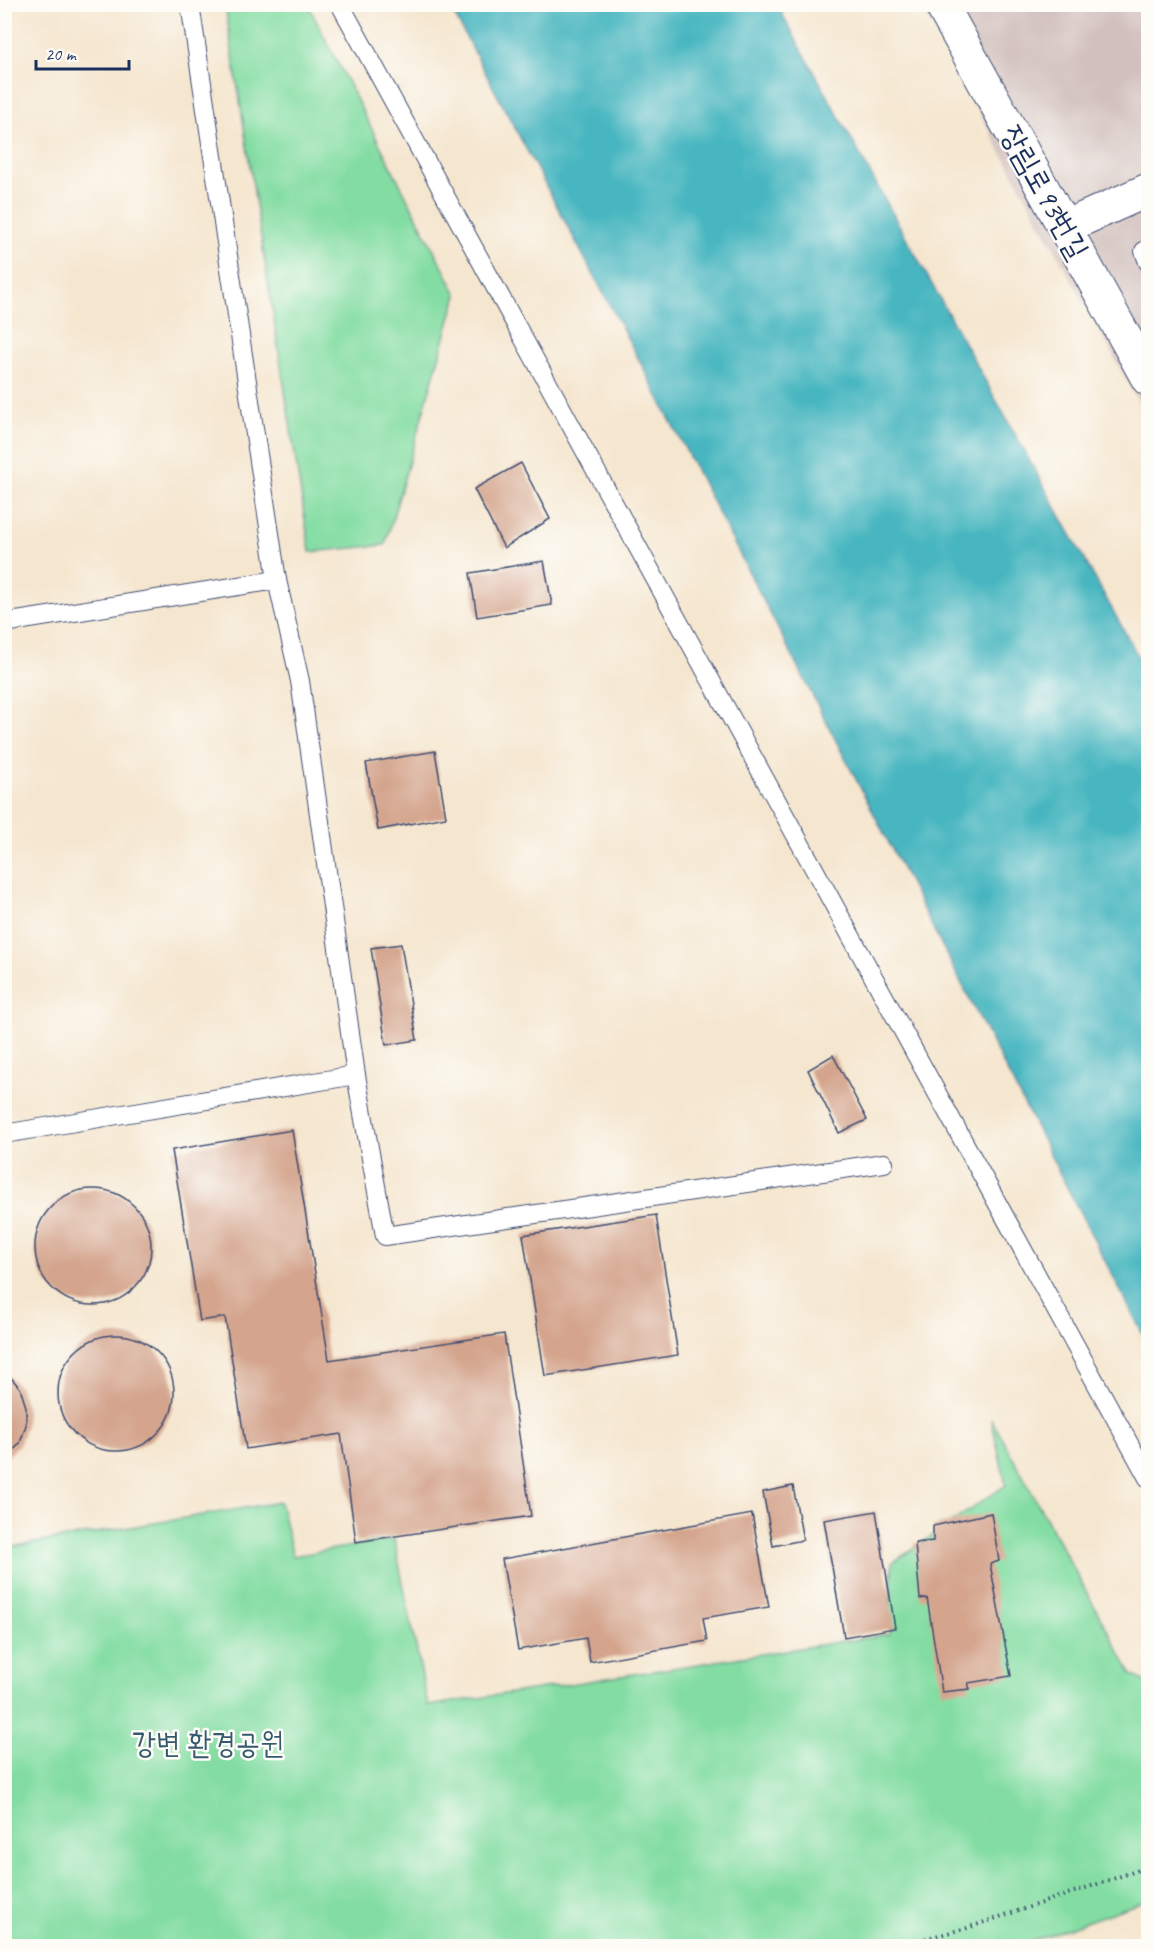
<svg xmlns="http://www.w3.org/2000/svg" width="1153" height="1951" font-family="Caveat,'Poor Story',sans-serif">
<rect width="100%" height="100%" fill="#fdfcf7"/>
<filter id="ink" filterUnits="userSpaceOnUse"><feTurbulence type="fractalNoise" baseFrequency=".0167" numOctaves="2"/><feDisplacementMap in="SourceGraphic" scale="12" xChannelSelector="R" yChannelSelector="G"/><feConvolveMatrix kernelMatrix="1 2 1 2 8 2 1 2 1" color-interpolation-filters="sRGB"/></filter>
<filter id="wash" filterUnits="userSpaceOnUse"><feTurbulence type="fractalNoise" baseFrequency=".008" numOctaves="4" result="noise"/><feDisplacementMap in="SourceGraphic" scale="24" xChannelSelector="R" yChannelSelector="G"/><feGaussianBlur stdDeviation="1.35" result="paint"/><feColorMatrix in="noise" values="0 0 0 0 0 0 0 0 0 0 0 0 0 0 0 0 0 1.4 0 .05"/><feComposite in="paint" operator="in"/></filter>
<g filter="url(#wash)">
<rect width="100%" height="100%" fill="#f5e6cf"/>
<polygon fill="#d1c0bd" points="920,5 1148,5 1148,419"/>
<g fill="#83dda3" stroke="#4f8680" stroke-width="1.5">
<polygon points="225,5 308,5 457,295 385,545 310,552"/>
<polygon points="991,1418 1132,1675 1148,1683 1148,1900 1018,1946 5,1946 5,1548 280,1502 293,1556 394,1539 428,1706 890,1634 892,1563 1006,1485"/>
</g>
<polygon fill="#47b6c0" stroke="#31728f" stroke-width="1.5" points="449,5 777,5 1148,674 1148,1344 636,354"/>
<g id="blocks">
<g fill="#d4a48d">
<polygon points="521,463 550,519 504,548 474,489"/>
<polygon points="544,561 552,605 477,617 470,573"/>
<polygon points="435,751 446,817 378,830 366,763"/>
<polygon points="401,944 417,1040 386,1045 371,948"/>
<polygon points="833,1055 867,1120 839,1133 808,1070"/>
<polygon points="292,1130 329,1360 504,1334 531,1516 356,1542 341,1434 246,1449 225,1317 200,1321 172,1150"/>
<circle cx="93" cy="1247" r="58"/>
<polygon points="656,1215 678,1355 545,1376 523,1235"/>
<circle cx="116" cy="1393" r="58"/>
<polygon points="4,1370 20,1388 26,1407 26,1425 20,1443 4,1461"/>
<polygon points="793,1486 803,1540 773,1546 763,1492"/>
<polygon points="876,1511 895,1628 844,1637 824,1520"/>
<polygon points="991,1513 999,1561 990,1564 1011,1676 968,1683 970,1689 942,1692 927,1598 920,1599 915,1543 933,1541 933,1526"/>
<polygon points="752,1514 769,1607 703,1618 707,1641 590,1662 586,1638 518,1650 502,1559"/>
</g>
</g>
</g>
<g filter="url(#ink)">
<use href="#blocks" fill-opacity="0" stroke="#3c4a6f" stroke-width="1.5"/>
<g fill="none" stroke-linecap="round" stroke-linejoin="round">
<g stroke="#3c4a6f" stroke-width="20">
<g id="service">
<polyline points="190,4 277,580 300,681 356,1075 385,1236 884,1163"/>
<polyline points="340,4 1148,1478"/>
<polyline points="1148,249 1144,251 1148,262"/>
<polyline points="4,623 277,580"/>
<polyline points="4,1134 356,1075"/>
</g>
</g>
<g stroke="#3c4a6f" stroke-width="35">
<g id="minor">
<polyline points="941,4 1148,379"/>
<polyline points="1065,227 1148,190"/>
</g>
</g>
<polyline stroke="#3c4a6f" stroke-width="4" stroke-dasharray="1.5 4.5" stroke-linecap="butt" points="896,1946 967,1928 1148,1867"/>
<use href="#service" stroke="#fff" stroke-width="18"/>
<use href="#minor" stroke="#fff" stroke-width="33"/>
</g>
</g>
<g text-anchor="middle" dominant-baseline="central" stroke-width="5" stroke-linejoin="round" paint-order="stroke">
<g font-size="30" fill="#1b2f5e" stroke="#fdfcf7">
<text transform="translate(1045 192) rotate(61)">장림로93번길</text>
</g>
<g font-size="30" fill="#355a6f" stroke="#fdfcf7">
<text x="208" y="1743">강변 환경공원</text>
</g>
</g>
<rect width="1153" height="1951" fill="none" stroke="#fdfcf7" stroke-width="24"/>
<path d="M36 60v9h93v-9" fill="none" stroke="#1b2f5e" stroke-width="3"/>
<text x="45" y="60" font-size="18" fill="#1b2f5e" stroke="#fdfcf7" stroke-width="4.5" paint-order="stroke">20 m</text>
</svg>
